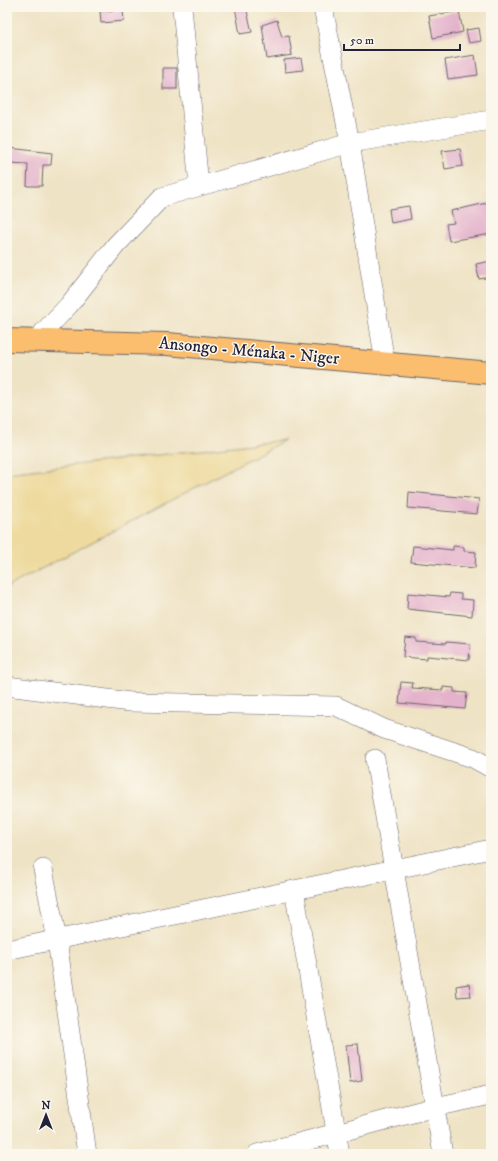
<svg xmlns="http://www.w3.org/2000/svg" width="498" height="1161" font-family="'IM FELL DW Pica',serif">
<rect width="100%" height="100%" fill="#fbf7ec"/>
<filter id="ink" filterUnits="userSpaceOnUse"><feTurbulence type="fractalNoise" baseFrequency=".025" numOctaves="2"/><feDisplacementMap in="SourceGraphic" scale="8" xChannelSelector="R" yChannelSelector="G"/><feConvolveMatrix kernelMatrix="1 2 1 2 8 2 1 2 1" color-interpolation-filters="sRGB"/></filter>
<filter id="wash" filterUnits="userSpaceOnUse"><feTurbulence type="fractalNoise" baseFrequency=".012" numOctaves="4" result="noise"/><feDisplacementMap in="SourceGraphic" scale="16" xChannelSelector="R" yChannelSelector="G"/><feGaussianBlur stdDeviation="0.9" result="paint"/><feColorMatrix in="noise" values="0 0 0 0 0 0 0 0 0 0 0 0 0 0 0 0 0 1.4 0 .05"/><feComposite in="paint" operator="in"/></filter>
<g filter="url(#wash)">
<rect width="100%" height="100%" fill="#efe3c5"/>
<polygon fill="#eeda9e" stroke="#887e6c" points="285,440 7,587 7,473"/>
<g id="blocks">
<g fill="#e4b2cb">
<polygon points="235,7 246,7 252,32 240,34"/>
<polygon points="123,10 124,21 101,23 100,11"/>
<polygon points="459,11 463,32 433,38 429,16"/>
<polygon points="277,20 282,37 289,36 292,55 267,59 262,25"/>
<polygon points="479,28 481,41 469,43 466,30"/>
<polygon points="475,55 478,75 448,79 445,60"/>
<polygon points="301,58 303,70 285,72 284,60"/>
<rect x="163" y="68" width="14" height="21"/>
<polygon points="9,148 52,153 51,165 43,165 42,186 27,186 28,164 9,163"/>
<polygon points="460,149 463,166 445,169 442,151"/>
<polygon points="491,202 491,234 449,241 446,224 454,223 451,211"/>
<polygon points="409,206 411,219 391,223 389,209"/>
<polygon points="491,261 491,277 479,279 476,264"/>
<polygon points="409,492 479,499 477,514 408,508"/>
<polygon points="413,546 453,550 453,546 464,547 464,551 476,552 475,568 411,562"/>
<polygon points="408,593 449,597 450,593 461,594 461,599 473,600 472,616 407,609"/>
<polygon points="405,637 416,638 416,642 446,644 446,642 470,644 469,660 427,656 427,659 403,657"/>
<polygon points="401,682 413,683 412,688 443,690 443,687 454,688 454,692 467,693 465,709 399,703"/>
<polygon points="469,984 471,996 457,997 456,986"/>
<polygon points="358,1044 362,1081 350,1083 346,1045"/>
</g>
</g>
</g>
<g filter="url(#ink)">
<use href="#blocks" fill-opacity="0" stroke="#6a666b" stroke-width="1"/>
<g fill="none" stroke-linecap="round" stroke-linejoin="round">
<g stroke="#6a666b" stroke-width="20">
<g id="minor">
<polyline points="182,7 199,186"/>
<polyline points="323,7 350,143 385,363"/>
<polyline points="36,340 69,305 116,245 162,197 350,143 491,120"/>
<polyline points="7,686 130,702 336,706 384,729 473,758 491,768"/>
<polyline points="375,759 443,1154"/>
<polyline points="43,869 57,940 87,1154"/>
<polyline points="294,890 340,1154"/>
<polyline points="7,950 491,849"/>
<polyline points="257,1154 435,1107 491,1095"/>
</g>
</g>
<g stroke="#6a666b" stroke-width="24">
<polyline id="major" points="7,340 167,344 491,373"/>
</g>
<use href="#minor" stroke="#fff" stroke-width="19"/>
<use href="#major" stroke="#fbbd6e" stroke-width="22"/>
</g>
</g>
<g text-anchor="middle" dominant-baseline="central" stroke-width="3" stroke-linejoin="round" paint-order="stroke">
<g font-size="17" fill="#22223b" stroke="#fbf7ec">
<text transform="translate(249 351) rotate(5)">Ansongo - Ménaka - Niger</text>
</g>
</g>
<rect width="498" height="1161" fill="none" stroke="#fbf7ec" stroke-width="24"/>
<g transform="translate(46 1115)" stroke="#fbf7ec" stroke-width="3" paint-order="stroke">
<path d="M0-3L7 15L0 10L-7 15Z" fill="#22223b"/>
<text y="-6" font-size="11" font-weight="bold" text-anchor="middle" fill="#22223b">N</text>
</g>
<path d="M344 44v6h116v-6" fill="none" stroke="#22223b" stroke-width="2"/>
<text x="350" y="44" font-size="12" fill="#22223b" stroke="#fbf7ec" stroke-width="3" paint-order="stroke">50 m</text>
</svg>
